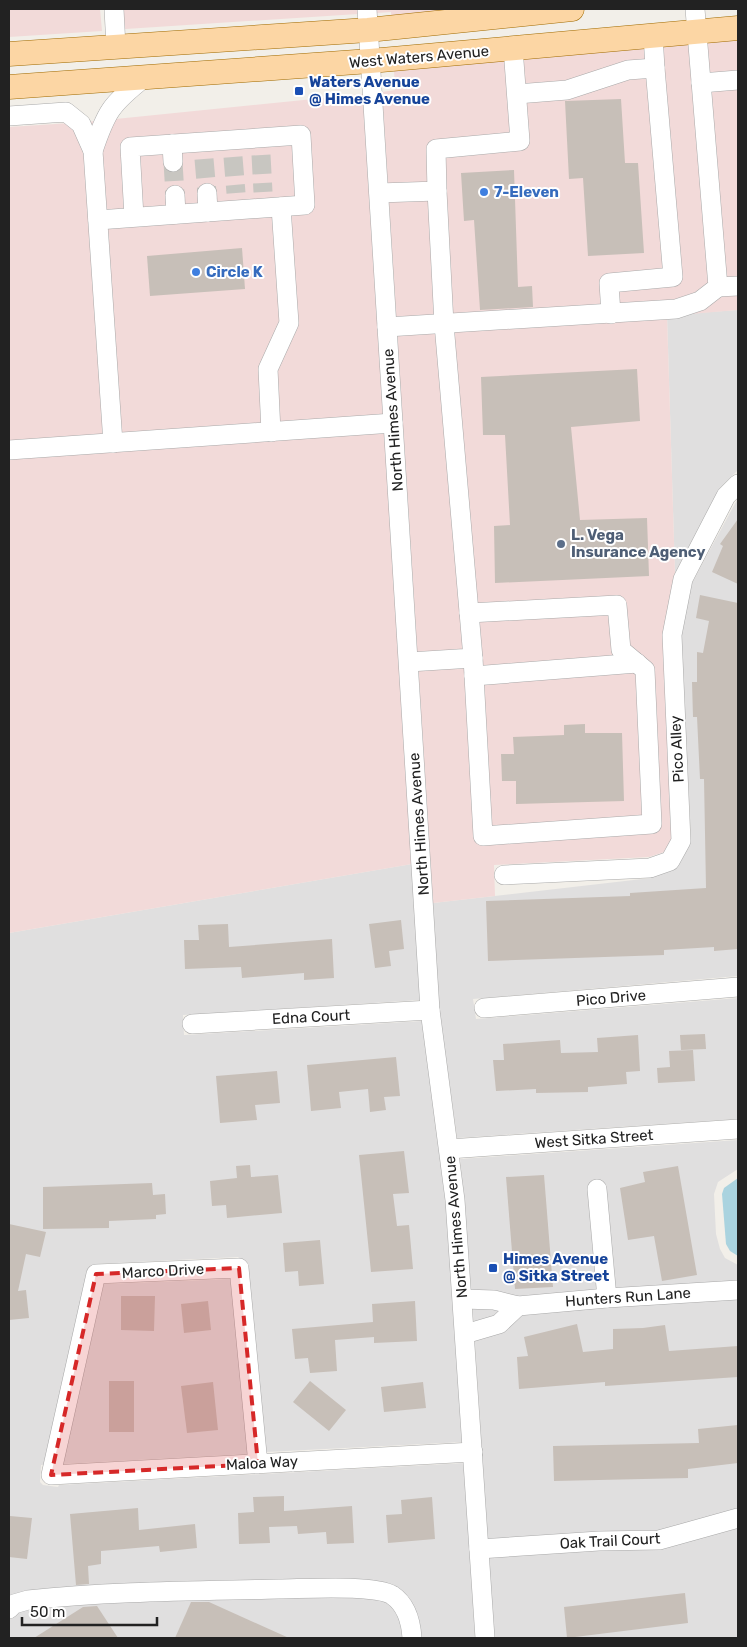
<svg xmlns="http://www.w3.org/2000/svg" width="747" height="1647" font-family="Rubik,sans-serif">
<rect width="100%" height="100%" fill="#f2efe9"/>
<g fill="#e0dfdf">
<polygon points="738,310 738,470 720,488 675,573 667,315"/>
<polygon points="738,498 738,976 473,999 476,1019 738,998 738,1119 457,1138 439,1009 433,903 651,878 678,867 691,841 681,636 692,583"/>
<polygon points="412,864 420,1000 183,1015 184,1035 422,1021 446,1201 463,1442 266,1452 248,1267 238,1257 96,1264 87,1272 44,1465 41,1465 40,1482 43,1485 58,1487 59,1485 465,1463 475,1638 9,1638 9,933"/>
<polygon points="738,1140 738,1169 718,1182 714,1194 716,1234 720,1249 725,1258 738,1265 738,1638 494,1638 472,1299 460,1159"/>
<polygon points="231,1279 248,1454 63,1464 104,1284"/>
</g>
<g fill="#f2dad9">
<polygon points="9,9 100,9 102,31 9,37"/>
<polygon points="108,9 358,9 358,14 110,30"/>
<polygon points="376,9 470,9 391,17 391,12 377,13"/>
<polygon points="738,39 738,310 667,316 675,573 663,635 672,838 664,852 649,857 494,865 495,896 433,903 382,92 395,90 394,70"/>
<polygon points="363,94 412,864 9,933 9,127 86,122"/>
</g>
<polygon fill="#aad3df" points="738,1178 738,1256 730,1251 726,1244 722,1194 724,1188"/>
<g fill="#c7bfb8">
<polygon points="621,99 625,163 638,163 644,253 588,256 583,178 569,179 565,101"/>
<polygon points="514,170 518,287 532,286 533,307 480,310 474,220 464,221 461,173"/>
<polygon points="242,248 245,289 150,296 147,256"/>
<polygon points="637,369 640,421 571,427 580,520 647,518 649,576 495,583 494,526 510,525 505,435 483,435 481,377"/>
<polygon points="738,519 738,584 712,572 723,546 720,544"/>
<polygon points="700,595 738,603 738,949 714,951 714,947 664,950 664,955 488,961 486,901 630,896 630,893 706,888 704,779 700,779 697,717 693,717 692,682 697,682 697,652 703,653 709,621 696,618"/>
<polygon points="585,724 585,733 622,733 624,801 516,804 516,781 502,781 501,754 514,754 513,737 564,735 564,725"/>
<polygon points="401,920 404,949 389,951 391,966 375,968 369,924"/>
<polygon points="228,924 229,947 332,939 334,978 304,980 304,973 242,978 241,967 185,969 184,940 199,940 198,925"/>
<polygon points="705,1034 706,1049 681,1050 680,1035"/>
<polygon points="638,1035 640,1071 626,1072 627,1084 588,1087 588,1092 536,1093 536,1089 496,1091 493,1060 504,1060 503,1044 560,1040 561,1053 598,1052 597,1038"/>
<polygon points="693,1050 695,1081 658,1083 657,1068 670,1067 669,1051"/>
<polygon points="396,1057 400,1096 384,1097 386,1110 370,1112 368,1089 339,1092 341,1108 311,1111 307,1065"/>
<polygon points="277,1071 280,1103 255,1105 257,1120 220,1123 216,1076"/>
<polygon points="404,1151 409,1193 393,1194 397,1226 409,1225 413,1269 371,1272 359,1155"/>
<polygon points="250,1165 251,1177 278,1175 282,1213 227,1218 226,1205 212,1206 210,1181 237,1178 236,1166"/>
<polygon points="678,1166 697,1275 662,1281 654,1236 628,1240 620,1188 645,1182 643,1172"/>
<polygon points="544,1175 553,1287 515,1289 506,1177"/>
<polygon points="152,1183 153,1195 165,1194 166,1214 156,1215 156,1219 109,1221 109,1228 43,1229 43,1187"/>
<polygon points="9,1224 46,1232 40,1257 26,1254 18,1291 26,1290 29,1318 9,1320"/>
<polygon points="320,1240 324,1284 299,1286 298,1271 285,1272 283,1243"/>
<polygon points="121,1296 155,1296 154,1331 121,1330"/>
<polygon points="208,1301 211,1330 184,1333 181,1304"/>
<polygon points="415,1301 417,1341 374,1343 374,1337 335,1340 337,1371 310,1373 308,1358 295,1359 292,1329 373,1322 372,1304"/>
<polygon points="577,1324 583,1352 613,1349 613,1329 643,1328 665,1325 669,1351 738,1346 738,1377 605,1386 605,1382 519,1389 517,1357 528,1356 524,1337"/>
<rect x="109" y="1381" width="25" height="51"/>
<polygon points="310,1381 346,1410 329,1431 293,1402"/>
<polygon points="213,1382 218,1430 187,1433 181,1386"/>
<polygon points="423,1382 426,1408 384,1412 381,1387"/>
<polygon points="738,1425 738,1463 688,1469 688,1478 554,1481 553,1446 699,1443 698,1429"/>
<polygon points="284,1496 284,1511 352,1506 354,1543 327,1544 326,1532 298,1534 297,1526 269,1527 270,1543 239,1544 238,1513 254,1512 253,1497"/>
<polygon points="432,1497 435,1539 388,1543 386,1515 402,1514 401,1500"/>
<polygon points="138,1508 139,1530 195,1524 197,1548 160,1552 159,1546 101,1551 101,1564 88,1566 89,1584 76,1585 70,1514"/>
<polygon points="10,1516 32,1518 27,1559 9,1557"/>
<polygon points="685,1593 688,1623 567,1638 564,1607"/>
<polygon points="191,1602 209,1602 289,1638 175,1638"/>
<polygon points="97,1606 118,1638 34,1638 83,1607"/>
</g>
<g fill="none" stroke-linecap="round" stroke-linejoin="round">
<g stroke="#c8c6c1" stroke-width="19" stroke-dasharray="19 9" stroke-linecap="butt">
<polyline points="261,155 263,192"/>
<polyline points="233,157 236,193"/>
<polyline points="204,159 207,193"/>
<polyline points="173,162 175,195"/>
</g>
<g stroke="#a9a9a9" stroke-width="20">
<g id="minor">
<polyline points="114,9 116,47"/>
<polyline points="367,9 430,1010 455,1200 485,1638"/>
<polyline points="653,35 655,68"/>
<polyline points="701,83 738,80"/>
<polyline points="517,94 567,90 628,70 655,68 673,277 609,283 611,314"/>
<polyline points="9,116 66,112 81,124 93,151 113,443"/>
<polyline points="172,144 173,162"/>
<path d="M93,151C106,112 111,104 144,78"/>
<polyline points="207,193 208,212"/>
<polyline points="379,193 437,191 436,149 520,141 513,48"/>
<polyline points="175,195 176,214"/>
<polyline points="98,220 305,205 301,135 130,147 134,217"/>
<polyline points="718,287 738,286"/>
<polyline points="387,327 676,309 700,301 718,287 695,9"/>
<polyline points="271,432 268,369 289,323 281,207"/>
<polyline points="9,450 393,423"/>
<polyline points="469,613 617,605 621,650 645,670 652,824 483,836 473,658"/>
<polyline points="409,662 473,658 444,324 437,191"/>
<polyline points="474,676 637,663"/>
<polyline points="504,875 650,868 670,861 681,841 672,635 683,579 726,496 738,484"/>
<polyline points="484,1008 738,987"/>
<polyline points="192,1024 430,1010"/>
<polyline points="449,1149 738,1129"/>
<polyline points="597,1189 607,1298"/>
<polyline points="463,1299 494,1300 518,1306 607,1298 738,1290"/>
<polyline points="465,1334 499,1324 518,1306"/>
<polyline points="258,1464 239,1268 96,1274 51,1475 473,1452"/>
<polyline points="479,1549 599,1541 659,1540 738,1518"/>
<path d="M9,1609L14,1604L28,1600C111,1591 195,1591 279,1589C302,1589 374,1584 392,1595C407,1605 411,1622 412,1638"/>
</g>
</g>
<g stroke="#a06b00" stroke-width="25">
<g id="major">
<polyline points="9,54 368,30 572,9"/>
<polyline points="9,87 370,61 738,28"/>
</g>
</g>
<use href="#minor" stroke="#fff" stroke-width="19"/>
<use href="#major" stroke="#fcd6a4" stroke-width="24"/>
</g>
<path fill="#d62828" fill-opacity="0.2" stroke="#d62828" stroke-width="4" stroke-dasharray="10 6" stroke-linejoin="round" d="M239,1268L258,1464L51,1475L96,1274Z"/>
<g fill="#1a4fb4" stroke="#fff" stroke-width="2">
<rect x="294" y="86" width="10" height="10" rx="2.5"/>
<rect x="488" y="1263" width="10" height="10" rx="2.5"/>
</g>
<g fill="#3f7fe0" stroke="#fff" stroke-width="2">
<circle cx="484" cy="192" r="5"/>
<circle cx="196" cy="272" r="5"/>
</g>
<circle fill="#5c6f8a" stroke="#fff" stroke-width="2" cx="561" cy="544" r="5"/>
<g text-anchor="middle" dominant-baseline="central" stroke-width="4" stroke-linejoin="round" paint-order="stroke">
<g font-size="15" fill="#222" stroke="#fff">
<text transform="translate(419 57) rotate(-5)">West Waters Avenue</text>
<text transform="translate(393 420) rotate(-94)">North Himes Avenue</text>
<text transform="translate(677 749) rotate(-93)">Pico Alley</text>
<text transform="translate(419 824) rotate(-94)">North Himes Avenue</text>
<text transform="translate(611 998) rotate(-5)">Pico Drive</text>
<text transform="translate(311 1017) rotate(-3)">Edna Court</text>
<text transform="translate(594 1139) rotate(-4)">West Sitka Street</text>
<text transform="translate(456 1227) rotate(-95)">North Himes Avenue</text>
<text transform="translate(163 1271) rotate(-3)">Marco Drive</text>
<text transform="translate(628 1297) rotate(-4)">Hunters Run Lane</text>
<text transform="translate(262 1463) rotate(-3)">Maloa Way</text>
<text transform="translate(610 1541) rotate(-3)">Oak Trail Court</text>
</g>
<g font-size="15" font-weight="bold" fill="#164399" stroke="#fff" text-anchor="start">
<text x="309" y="82">Waters Avenue<tspan x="309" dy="17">@ Himes Avenue</tspan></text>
<text x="503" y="1259">Himes Avenue<tspan x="503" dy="17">@ Sitka Street</tspan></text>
</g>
<g font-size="15" font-weight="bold" fill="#366cbe" stroke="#fff" text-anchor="start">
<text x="494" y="192">7-Eleven</text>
<text x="206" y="272">Circle K</text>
</g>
<g font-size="15" font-weight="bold" fill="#4e5e75" stroke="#fff" text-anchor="start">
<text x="571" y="535">L. Vega<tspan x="571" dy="17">Insurance Agency</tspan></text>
</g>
</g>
<rect width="747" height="1647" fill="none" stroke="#222222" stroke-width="20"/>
<path d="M22 1617v8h135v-8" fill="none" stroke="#222222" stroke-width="2.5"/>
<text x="30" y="1617" font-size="15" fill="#222222" stroke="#ffffff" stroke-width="4" paint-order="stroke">50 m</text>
</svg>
